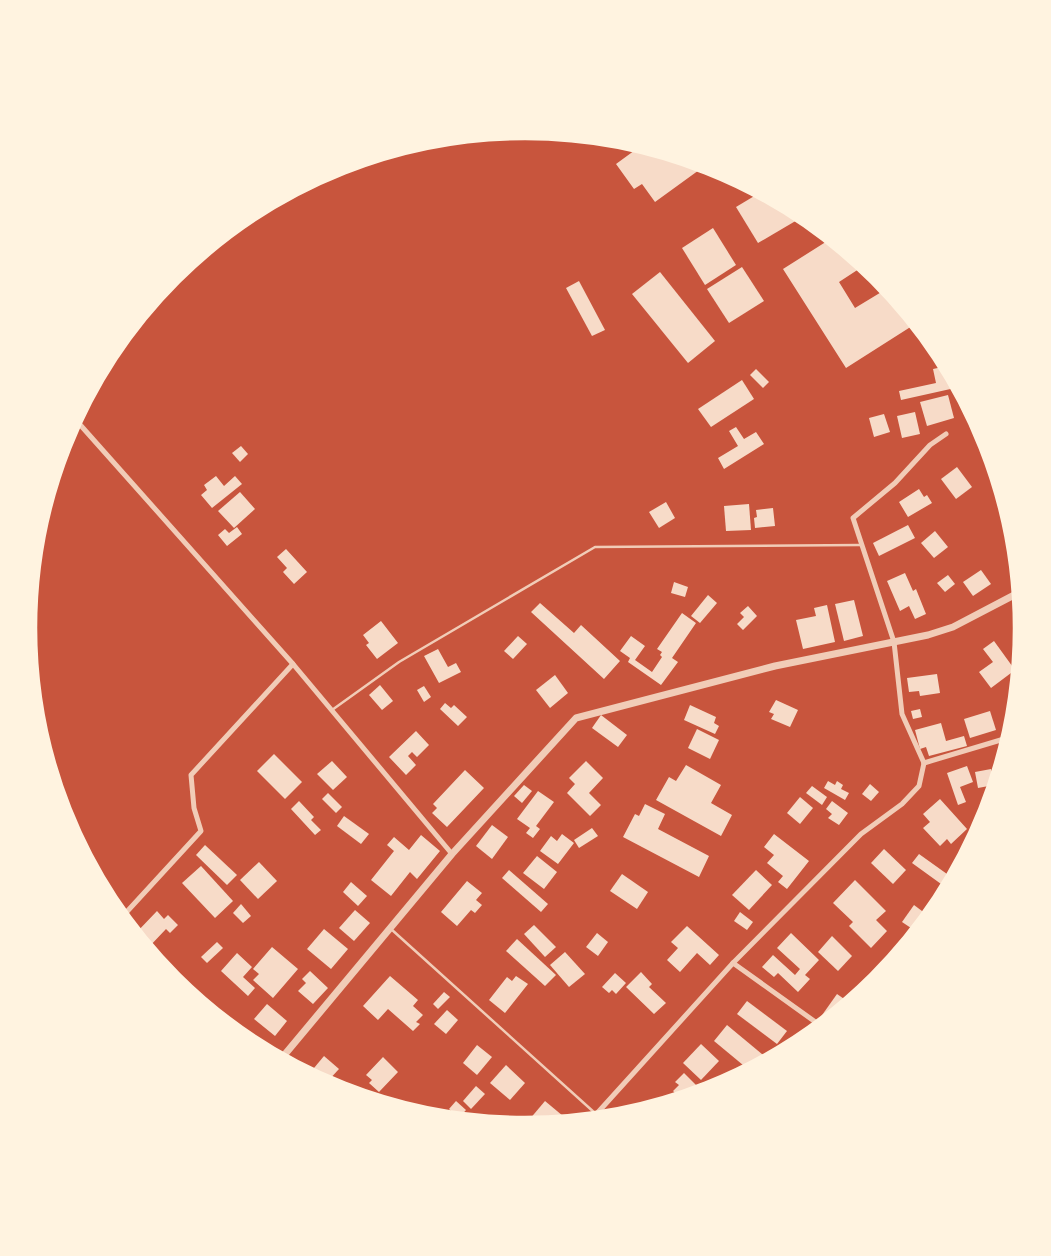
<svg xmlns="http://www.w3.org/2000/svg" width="1051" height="1256" font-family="Roboto,sans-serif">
<rect width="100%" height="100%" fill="#c8553d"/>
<g fill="#f7dbc8">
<polygon points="642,145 653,149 706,165 655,202 642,184 634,189 616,164"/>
<polygon points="761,192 804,216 758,243 736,207"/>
<polygon points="713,228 736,265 705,285 682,248"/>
<polygon points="832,238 865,265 839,282 855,308 888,288 912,326 846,368 783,269"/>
<polygon points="742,267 764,301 729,323 707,289"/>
<polygon points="660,272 715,341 688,363 632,294"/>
<polygon points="579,281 605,330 592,336 566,288"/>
<polygon points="947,366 953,376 955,388 901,400 899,391 936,383 933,369"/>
<polygon points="756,369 769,382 763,388 750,375"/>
<polygon points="742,380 754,399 711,427 698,409"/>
<polygon points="948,395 954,418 927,426 920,402"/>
<polygon points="915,412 920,434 902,438 897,416"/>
<polygon points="884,414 890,432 874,437 869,418"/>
<polygon points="736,427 744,439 756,432 764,444 724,469 718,458 738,446 729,431"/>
<polygon points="241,446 248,454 240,462 232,453"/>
<polygon points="957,467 972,487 956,499 941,479"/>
<polygon points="216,476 224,486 235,476 242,484 212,508 201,495 207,490 204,485"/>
<polygon points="919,489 924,497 927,495 932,503 908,517 899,502"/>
<polygon points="240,492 255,509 234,528 218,511"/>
<polygon points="666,502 675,518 659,528 649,512"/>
<polygon points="749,504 751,530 726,531 724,506"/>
<polygon points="773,508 775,526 755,528 754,518 757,517 756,510"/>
<polygon points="908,525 915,538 879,556 873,543"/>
<polygon points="1012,526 1014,531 1015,544 1005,532"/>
<polygon points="237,527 242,534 227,546 218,535 225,529 229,533"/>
<polygon points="935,531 948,547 934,558 921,543"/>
<polygon points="286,549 307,572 294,584 283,572 287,568 277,557"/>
<polygon points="981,570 991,584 973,596 963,582"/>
<polygon points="905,573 913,591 916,589 926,614 915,619 909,606 900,611 887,581"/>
<polygon points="948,575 955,584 945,592 937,583"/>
<polygon points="674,582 688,587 685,597 671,593"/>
<polygon points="708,595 717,603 700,623 691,616"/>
<polygon points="854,600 863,636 844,641 835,604"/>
<polygon points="540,603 574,633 581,625 620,661 604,679 531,612"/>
<polygon points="827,605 835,642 803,649 796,620 816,616 814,608"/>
<polygon points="748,606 757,616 743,630 737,624 744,617 740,613"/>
<polygon points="682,613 696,623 672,658 678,662 661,685 628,662 630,658 620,651 631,636 645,646 635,660 652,672 662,657 660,655 662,652 657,649"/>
<polygon points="381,621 398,643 377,659 366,645 369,643 363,635"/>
<polygon points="518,636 527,644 513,659 504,651"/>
<polygon points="994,641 1015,670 991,688 979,672 993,662 983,649"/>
<polygon points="438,649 448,667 456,663 461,672 439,683 424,656"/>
<polygon points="937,674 940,693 920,696 919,691 909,692 907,678"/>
<polygon points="555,675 568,693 550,708 536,690"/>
<polygon points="380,685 393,701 382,710 369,695"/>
<polygon points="424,686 431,697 424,702 417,690"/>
<polygon points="776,700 798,710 790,727 771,719 774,714 769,712"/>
<polygon points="445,703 451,708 454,705 467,717 458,726 440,709"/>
<polygon points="690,705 716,717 714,723 719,726 715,734 684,720"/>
<polygon points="920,709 922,717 913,719 911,711"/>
<polygon points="990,711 996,730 970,738 964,719"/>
<polygon points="601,715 627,735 618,747 592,728"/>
<polygon points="941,723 946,741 964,736 967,746 929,756 926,747 920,749 915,730"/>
<polygon points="697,729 719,740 710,759 688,748"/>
<polygon points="416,731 429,745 417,757 412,752 408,756 416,765 406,775 389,757"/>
<polygon points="274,754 302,782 285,799 257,771"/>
<polygon points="332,761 347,777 333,790 317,774"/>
<polygon points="586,761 603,778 589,793 601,805 590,816 567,793 575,784 569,778"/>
<polygon points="686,765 721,785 711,803 732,815 721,836 656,800 669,777 676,781"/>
<polygon points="967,766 973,782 960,787 966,802 958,805 947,773"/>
<polygon points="991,769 994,785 978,788 975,772"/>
<polygon points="465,770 484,788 447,827 432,813 437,808 433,804"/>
<polygon points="828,781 835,785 837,781 843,785 841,789 849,793 845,800 824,788"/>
<polygon points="870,784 879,792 871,801 862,794"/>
<polygon points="524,785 532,791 522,803 514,796"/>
<polygon points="812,786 827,797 822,805 806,793"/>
<polygon points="538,791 554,802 536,826 540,829 533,838 526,833 530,828 517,819"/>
<polygon points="328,793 342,807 336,813 322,799"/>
<polygon points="800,797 813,808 800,824 787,813"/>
<polygon points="940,799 967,829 951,844 947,839 940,846 923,828 930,822 923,814"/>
<polygon points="299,801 314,817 311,820 321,830 315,835 291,809"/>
<polygon points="832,801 848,813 839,825 828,818 832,814 826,809"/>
<polygon points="645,804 665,814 658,829 709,856 699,877 623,837 635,814 639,816"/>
<polygon points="344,816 369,834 361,844 337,826"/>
<polygon points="492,825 508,837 492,859 476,846"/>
<polygon points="592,828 598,836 579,848 574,840"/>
<polygon points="562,834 574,843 558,864 540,851 551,836 557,841"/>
<polygon points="774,834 809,861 787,889 778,882 783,876 767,863 774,855 764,847"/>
<polygon points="421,835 440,851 417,879 410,872 391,896 371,880 394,851 387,845 394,837 409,850"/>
<polygon points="205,845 237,875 227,885 196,855"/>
<polygon points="884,849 906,870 893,884 871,863"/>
<polygon points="919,854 947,874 951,868 957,872 948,889 912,863"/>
<polygon points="537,856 557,872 544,889 523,873"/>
<polygon points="259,862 277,881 258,899 240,880"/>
<polygon points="201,866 233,901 215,918 182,883"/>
<polygon points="509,870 548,904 541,912 502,878"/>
<polygon points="756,870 772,885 749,910 732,895"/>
<polygon points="622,874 648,892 637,909 610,891"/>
<polygon points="855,880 886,911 876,920 887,931 871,948 849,926 853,922 833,903"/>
<polygon points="467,881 482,893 476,900 482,905 475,913 471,910 457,926 441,912"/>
<polygon points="351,882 367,896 358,906 343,892"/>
<polygon points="241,904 251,916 243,923 233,913"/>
<polygon points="914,905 930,917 917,932 902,922"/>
<polygon points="355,910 370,923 354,941 339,928"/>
<polygon points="157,911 164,919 168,915 178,925 170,933 166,929 148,948 135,934"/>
<polygon points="740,912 753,922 747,930 734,921"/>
<polygon points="534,925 556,947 545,957 524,934"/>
<polygon points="687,926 719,955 710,965 697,953 680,972 667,960 678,948 671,942"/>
<polygon points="324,929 348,949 331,969 307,949"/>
<polygon points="597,933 608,942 598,956 586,947"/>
<polygon points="791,933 819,960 805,975 810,979 798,992 778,973 774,977 762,967 773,955 795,975 800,969 777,948"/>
<polygon points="832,936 852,956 838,971 818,952"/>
<polygon points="517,939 556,975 545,986 506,951"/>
<polygon points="217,942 223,948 207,963 201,957"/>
<polygon points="272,947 298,969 273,998 253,980 259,974 253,969"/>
<polygon points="565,952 585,974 569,987 550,965"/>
<polygon points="237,953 252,967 243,977 255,988 248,996 221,971"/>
<polygon points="310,971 328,988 313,1004 298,991 306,983 302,979"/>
<polygon points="641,972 652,984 649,987 666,1003 654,1014 626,987"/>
<polygon points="615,973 626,983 616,994 612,990 609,993 602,987"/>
<polygon points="390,976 418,1000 413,1006 423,1015 416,1022 420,1024 413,1031 388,1009 378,1020 363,1006"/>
<polygon points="516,976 528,984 505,1013 489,1000 507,977 512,981"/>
<polygon points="444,992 450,997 438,1009 433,1004"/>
<polygon points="837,994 850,1003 827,1022 820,1018"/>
<polygon points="747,1001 787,1031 777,1044 737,1014"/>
<polygon points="267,1004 287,1021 275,1036 254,1019"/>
<polygon points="447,1010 458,1020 446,1034 434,1024"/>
<polygon points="727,1025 769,1060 749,1070 714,1041"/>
<polygon points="701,1044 719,1061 701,1080 683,1063"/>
<polygon points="477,1045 492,1057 477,1075 463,1063"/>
<polygon points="324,1056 339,1069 326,1083 309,1074"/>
<polygon points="383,1057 398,1072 379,1092 369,1083 372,1080 366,1075"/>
<polygon points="506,1065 525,1083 510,1100 490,1083"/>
<polygon points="684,1073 700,1089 698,1094 681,1099 673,1091 679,1085 675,1082"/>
<polygon points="476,1086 485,1094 471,1109 463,1101"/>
<polygon points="456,1101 466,1110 459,1118 449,1109"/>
<polygon points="545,1101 563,1116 557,1123 535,1125 529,1120"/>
</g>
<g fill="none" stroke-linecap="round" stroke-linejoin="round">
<g stroke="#f1ccb7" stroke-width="2.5">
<polyline points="332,710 399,662 595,547 861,545"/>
<polyline points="391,929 596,1114"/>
</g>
<g stroke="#f1ccb7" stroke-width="5">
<polyline points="75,419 293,664 452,854"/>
<polyline points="924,763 902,714 894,642 853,518 895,483 930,445 946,434"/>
<polyline points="924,763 1004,739 1010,739"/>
<polyline points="122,917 201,831 194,808 191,775 293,664"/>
<polyline points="733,963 821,1026"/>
<polyline points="591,1120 733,963 861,834 902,804 919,786 924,763"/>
</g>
<polyline stroke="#f1ccb7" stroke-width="7" points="281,1059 452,854 576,718 775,666 928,635 953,627 1020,592"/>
</g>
<path d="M0 0H1051V1256H0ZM36 628a489 489 0 1 1 978 0a489 489 0 1 1-978 0Z" fill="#fff3e0" fill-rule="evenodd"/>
<path fill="none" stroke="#fff3e0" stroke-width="2.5" d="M36 628a489 489 0 1 1 978 0a489 489 0 1 1-978 0Z"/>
</svg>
